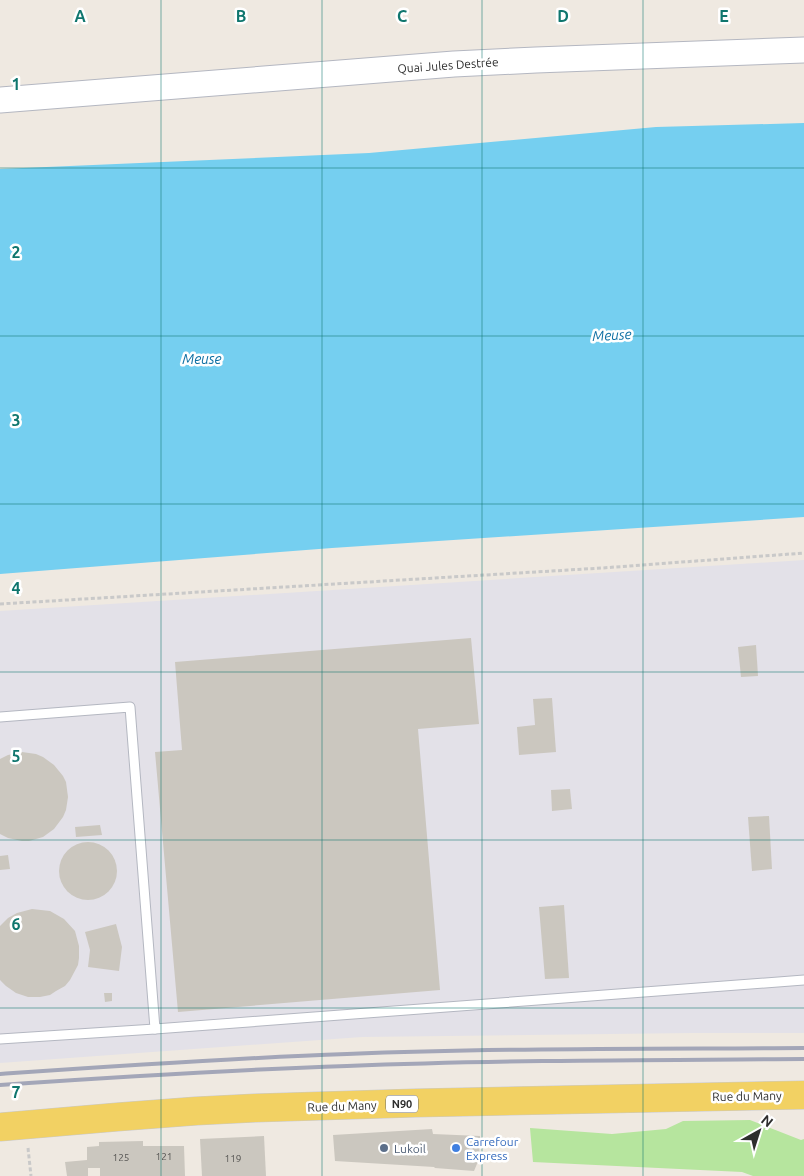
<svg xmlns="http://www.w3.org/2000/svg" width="804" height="1176" font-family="Ubuntu,sans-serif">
<rect width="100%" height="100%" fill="#efe9e1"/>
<polygon fill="#e3e1e8" points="804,560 804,1033 692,1033 362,1037 0,1063 0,611"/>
<polygon fill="#b6e59e" points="750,1120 801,1140 804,1139 804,1176 753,1176 742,1172 533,1162 530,1128 612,1134 666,1129 683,1121"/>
<polygon fill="#75cff0" points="804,123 804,517 332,548 0,574 0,169 369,153 656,127"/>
<g fill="#cbc7bf">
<polygon points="471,638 479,724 418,729 440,990 178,1012 155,752 182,750 175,662"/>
<polygon points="756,645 758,676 741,677 738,647"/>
<polygon points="552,698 556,752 519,755 517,727 535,725 533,699"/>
<polygon points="22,752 36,754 43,757 54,765 63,776 66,782 68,797 66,810 63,817 54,829 43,837 29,841 22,841 8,838 0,834 0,759 8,755"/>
<polygon points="570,789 572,809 552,811 551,790"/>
<polygon points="769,816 772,869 752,871 748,817"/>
<polygon points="100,825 102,835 76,837 75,827"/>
<circle cx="88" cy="871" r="29"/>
<polygon points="8,855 10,869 0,870 0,856"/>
<polygon points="564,905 569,978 545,979 539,907"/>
<polygon points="32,909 50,911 64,919 75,931 79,946 79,958 78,965 70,980 65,986 56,991 50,995 40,997 28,997 16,993 6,986 0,980 0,926 8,918 17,913"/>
<polygon points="116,924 122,947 119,971 88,967 90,950 85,932"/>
<polygon points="104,993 112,993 112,1001 105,1002"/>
<polygon points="432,1129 433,1134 480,1136 479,1159 474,1171 435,1168 434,1167 335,1161 333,1135"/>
<polygon points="264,1136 266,1176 202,1176 200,1139"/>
<polygon points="143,1141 143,1146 184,1146 185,1176 100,1176 100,1168 88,1168 88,1176 67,1176 65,1162 87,1160 87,1147 99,1146 99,1142"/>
</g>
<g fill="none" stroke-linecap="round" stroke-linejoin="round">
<g stroke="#b4b7c1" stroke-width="11">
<g id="lane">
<polyline points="0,717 130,707 155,1029 804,980"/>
<polyline points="0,1039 155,1029"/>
</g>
</g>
<g stroke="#b4b7c1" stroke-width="27">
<polyline id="secondary" points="0,100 454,64 536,60 804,50"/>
</g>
<g stroke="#c9c9c9" stroke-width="29">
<polyline id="primary" points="0,1127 117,1117 196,1111 255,1108 415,1103 804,1095"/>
</g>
<g stroke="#c9c9c9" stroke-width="3" stroke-dasharray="4 2.5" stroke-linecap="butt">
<polyline points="0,604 602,568 804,553"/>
<polyline points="28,1148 31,1176"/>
</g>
<use href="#lane" stroke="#fff" stroke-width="9"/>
<use href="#secondary" stroke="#fff" stroke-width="25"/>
<use href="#primary" stroke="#f2d163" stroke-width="28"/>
<g stroke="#a3a6b8" stroke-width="4">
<path d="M0,1074C116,1066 231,1058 347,1054C499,1048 652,1049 804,1048"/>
<path d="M0,1085C116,1077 231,1070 347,1066C499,1060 652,1060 804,1059"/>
</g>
</g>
<path fill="none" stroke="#0f766e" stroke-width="1" stroke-opacity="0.55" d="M161,0V1176M322,0V1176M482,0V1176M643,0V1176M0,168H804M0,336H804M0,504H804M0,672H804M0,840H804M0,1008H804"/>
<circle fill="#5c6f8a" stroke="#fff" stroke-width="2" cx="384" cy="1148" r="5"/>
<circle fill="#3f7fe0" stroke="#fff" stroke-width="2" cx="456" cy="1148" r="5"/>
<g text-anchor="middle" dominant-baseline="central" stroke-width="5" stroke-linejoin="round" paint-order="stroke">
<g font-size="10" fill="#555452">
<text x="164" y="1156">121</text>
<text x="121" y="1157">125</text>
<text x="233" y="1158">119</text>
</g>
<rect fill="#fff" stroke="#6d6d6d" stroke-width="1" x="386" y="1095.5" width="32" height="17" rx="4"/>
<g font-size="11" font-weight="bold" fill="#2e2e2e">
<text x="402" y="1104">N90</text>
</g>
<g font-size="12" fill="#2e2e2e" stroke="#fff">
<text transform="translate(448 65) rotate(-4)">Quai Jules Destrée</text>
<text transform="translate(747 1096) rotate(-1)">Rue du Many</text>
<text transform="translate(342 1106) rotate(-2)">Rue du Many</text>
</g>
<g font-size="12" fill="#366cbe" stroke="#fff" text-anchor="start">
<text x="466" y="1141">Carrefour<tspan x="466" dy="14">Express</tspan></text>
</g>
<g font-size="12" fill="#4e5e75" stroke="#fff" text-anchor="start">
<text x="394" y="1148">Lukoil</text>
</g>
<g font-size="14" font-style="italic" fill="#0d6fa3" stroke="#fff">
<text transform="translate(612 335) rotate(-3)">Meuse</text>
<text x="202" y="359">Meuse</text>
</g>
</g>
<g font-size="16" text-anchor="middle" font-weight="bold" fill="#0f766e" stroke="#fff" stroke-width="5" stroke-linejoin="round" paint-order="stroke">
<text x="80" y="22">A</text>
<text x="241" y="22">B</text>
<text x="402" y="22">C</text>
<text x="563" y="22">D</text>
<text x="724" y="22">E</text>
<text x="16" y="90">1</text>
<text x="16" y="258">2</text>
<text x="16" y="426">3</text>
<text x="16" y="594">4</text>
<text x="16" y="762">5</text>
<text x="16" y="930">6</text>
<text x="16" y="1098">7</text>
</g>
<g transform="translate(759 1131) rotate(39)" stroke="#ffffff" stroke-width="4" paint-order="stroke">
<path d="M0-4L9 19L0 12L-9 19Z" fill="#2e2e2e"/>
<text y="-8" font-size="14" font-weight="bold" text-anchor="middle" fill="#2e2e2e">N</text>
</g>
</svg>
